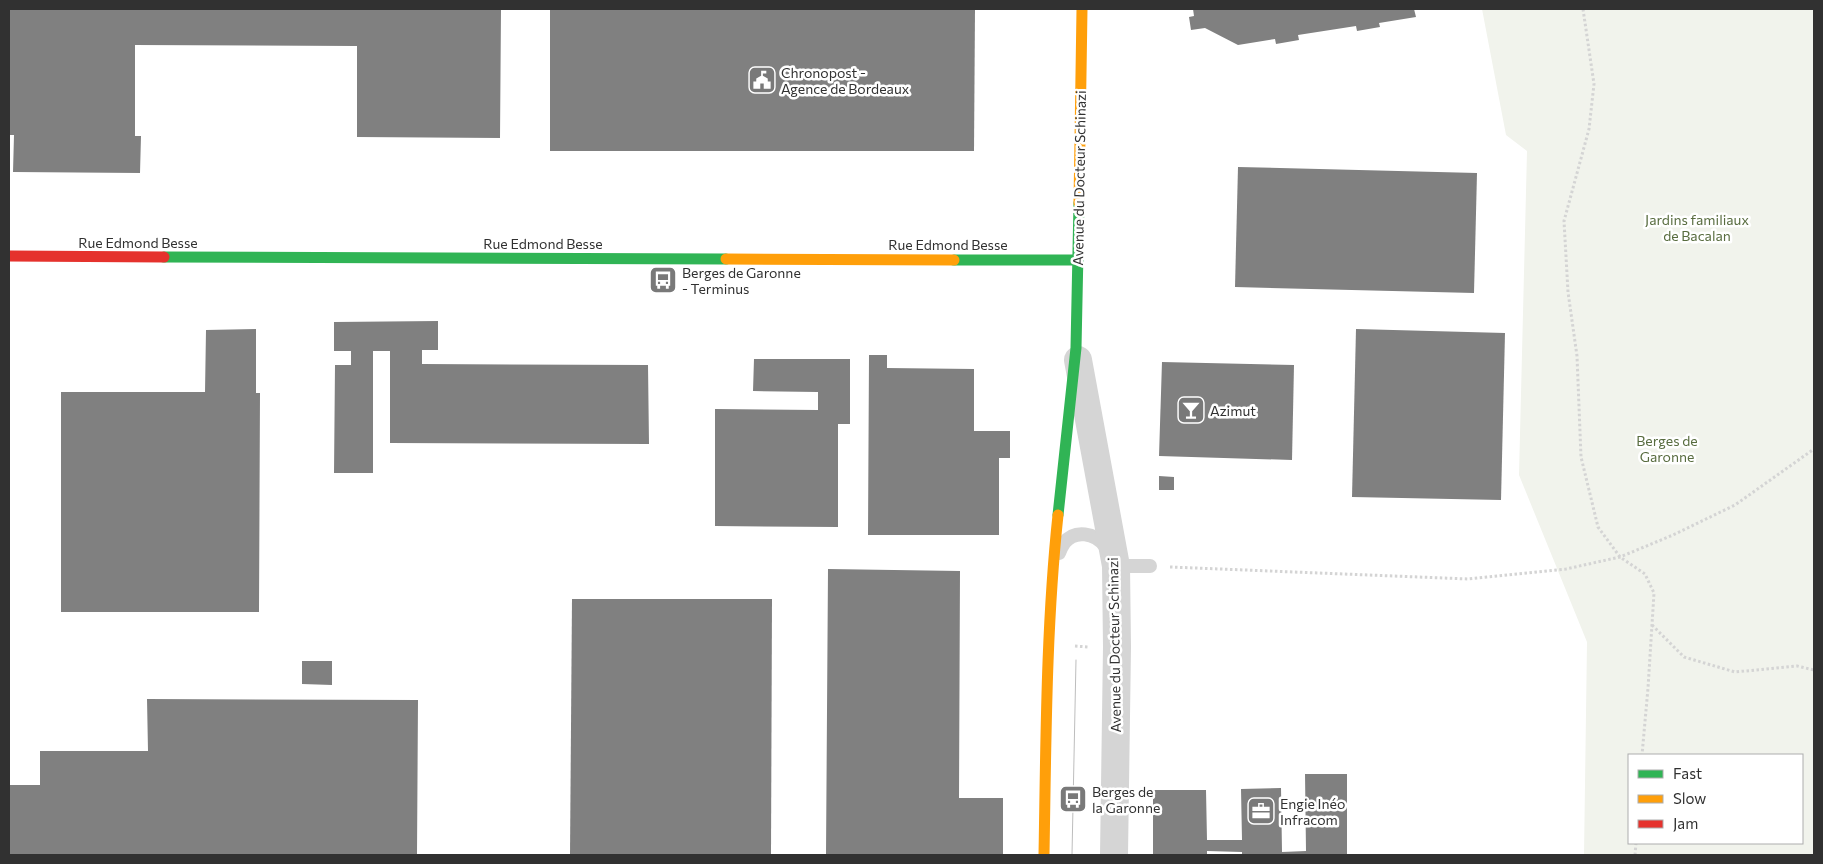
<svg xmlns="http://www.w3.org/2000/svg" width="1823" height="864" font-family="Commissioner,sans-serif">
<rect width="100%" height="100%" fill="#fff"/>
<path fill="#f1f3ec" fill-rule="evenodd" d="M1482,9H1814V855H1584L1587,642L1519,475L1527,151L1506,135ZM1629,755H1802V843H1629Z"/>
<g fill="#808080">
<polygon points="9,9 501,9 500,138 357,137 357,46 135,45 135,136 141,136 140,173 13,172 14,135 9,135"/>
<polygon points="550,9 975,9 974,151 550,151"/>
<polygon points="1193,9 1414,9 1416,17 1379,23 1380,27 1357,31 1356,26 1298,35 1299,40 1276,44 1275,39 1238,45 1205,28 1191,30 1189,17 1194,16"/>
<polygon points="1238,167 1477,173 1474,293 1235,287"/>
<polygon points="438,321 438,350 422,350 422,364 648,365 649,444 390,443 390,351 373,351 373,473 334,473 335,365 351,365 351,351 334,351 334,322"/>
<polygon points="256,329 256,393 260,393 259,612 61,612 61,392 205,392 206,330"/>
<polygon points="1356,329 1505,333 1501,500 1352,497"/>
<polygon points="869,355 887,355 887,368 974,369 974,431 1010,431 1010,458 999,458 999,535 868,535"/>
<polygon points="754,359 850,359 850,424 838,424 838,527 715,526 715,409 818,410 818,392 753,391"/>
<polygon points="1162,362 1294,365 1292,460 1159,456"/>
<polygon points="1159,476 1174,477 1174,490 1159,490"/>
<polygon points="828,569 960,571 959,798 1003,798 1003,855 826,855"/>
<polygon points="572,599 772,599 771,855 570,855"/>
<polygon points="302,661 332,661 332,685 302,684"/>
<polygon points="147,699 418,700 417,855 9,855 9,785 40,785 40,751 148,751"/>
<polygon points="1305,774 1347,774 1347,855 1242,855 1242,852 1207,851 1207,855 1153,855 1153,790 1206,790 1207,840 1242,840 1241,789 1281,788 1282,852 1306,851"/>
</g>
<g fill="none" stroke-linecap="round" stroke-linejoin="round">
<g stroke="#d4d4d4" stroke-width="3" stroke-dasharray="2.5 2.5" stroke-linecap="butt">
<polyline points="1583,9 1594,84 1589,129 1564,221 1568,292 1577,356 1581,457 1598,527 1620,557 1645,574 1654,593 1648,688 1642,755"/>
<polyline points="1170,567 1468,579 1566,569 1620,557 1673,535 1735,505 1814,449"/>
<polyline points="1652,625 1684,657 1735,672 1797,666 1814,670"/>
<polyline points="1075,646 1088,647"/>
<polyline points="1635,855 1636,843"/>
</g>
<path stroke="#d5d5d5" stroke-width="14" d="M1059,553C1060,550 1062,546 1064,543C1075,529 1095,533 1105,546C1109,552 1112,560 1116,566H1150"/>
<polyline stroke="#d5d5d5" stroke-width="28" points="1078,360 1116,566 1117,647 1114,855"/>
<g stroke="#30b455" stroke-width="11">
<polyline points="164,257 726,259"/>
<polyline points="954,260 1078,260"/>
<polyline points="1058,515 1076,348 1079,203"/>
</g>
<g stroke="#ff9f0a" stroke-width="11">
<polyline points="1079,203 1082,9"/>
<polyline points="726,259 954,260"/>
<path d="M1044,855C1046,741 1046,628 1058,515"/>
</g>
<polyline stroke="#e5322d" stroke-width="11" points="9,256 164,257"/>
<polyline stroke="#bdbdbd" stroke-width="1" points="1072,855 1076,660"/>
</g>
<defs>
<g id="civic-square" transform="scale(1.4375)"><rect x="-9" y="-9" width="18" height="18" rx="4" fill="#797979" stroke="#fff"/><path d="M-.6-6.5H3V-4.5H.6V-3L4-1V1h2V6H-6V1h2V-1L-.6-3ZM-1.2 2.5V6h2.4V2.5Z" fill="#fff"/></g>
<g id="bus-square" transform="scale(1.4375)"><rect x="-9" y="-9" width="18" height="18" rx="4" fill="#797979" stroke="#fff"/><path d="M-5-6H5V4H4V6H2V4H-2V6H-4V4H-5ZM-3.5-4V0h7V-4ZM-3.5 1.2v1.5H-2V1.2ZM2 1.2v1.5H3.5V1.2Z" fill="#fff"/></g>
<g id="bar-square" transform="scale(1.4375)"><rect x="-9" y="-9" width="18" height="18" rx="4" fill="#797979" stroke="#fff"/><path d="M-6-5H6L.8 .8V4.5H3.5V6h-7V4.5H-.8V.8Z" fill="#fff"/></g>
<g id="office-square" transform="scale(1.4375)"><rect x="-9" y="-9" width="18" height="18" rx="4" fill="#797979" stroke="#fff"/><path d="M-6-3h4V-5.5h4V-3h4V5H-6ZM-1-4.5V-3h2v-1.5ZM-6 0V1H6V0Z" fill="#fff"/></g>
</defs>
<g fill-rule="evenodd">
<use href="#civic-square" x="762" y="80"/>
<use href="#bus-square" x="663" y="280"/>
<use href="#bar-square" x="1191" y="410"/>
<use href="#bus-square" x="1073" y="799"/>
<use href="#office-square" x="1261" y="811"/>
</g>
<g text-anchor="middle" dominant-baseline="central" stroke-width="5" stroke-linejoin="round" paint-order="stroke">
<g font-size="14" fill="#313131" stroke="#fff" text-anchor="start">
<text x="781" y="72">Chronopost -<tspan x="781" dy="16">Agence de Bordeaux</tspan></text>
<text x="682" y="272">Berges de Garonne<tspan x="682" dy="16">- Terminus</tspan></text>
<text x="1210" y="410">Azimut</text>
<text x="1092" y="791">Berges de<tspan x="1092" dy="16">la Garonne</tspan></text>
<text x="1280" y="803">Engie Inéo<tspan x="1280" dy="16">Infracom</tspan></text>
</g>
<g font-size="14" fill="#313131" stroke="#fff">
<text transform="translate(1079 178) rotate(-89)">Avenue du Docteur Schinazi</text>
<text x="138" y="242">Rue Edmond Besse</text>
<text x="543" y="243">Rue Edmond Besse</text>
<text x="948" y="244">Rue Edmond Besse</text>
<text transform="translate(1114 645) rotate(-91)">Avenue du Docteur Schinazi</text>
</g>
<g font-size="14" fill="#586c3f" stroke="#fff">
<text x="1697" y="219">Jardins familiaux<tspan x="1697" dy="16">de Bacalan</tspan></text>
<text x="1667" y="440">Berges de<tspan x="1667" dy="16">Garonne</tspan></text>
</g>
</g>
<rect width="1823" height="864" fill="none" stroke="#313131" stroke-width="20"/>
<rect x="1628" y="754" width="175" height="90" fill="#ffffff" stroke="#adadad"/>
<rect x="1638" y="770" width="25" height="8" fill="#30b455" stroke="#adadad"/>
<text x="1673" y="779" font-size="15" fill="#313131">Fast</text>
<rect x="1638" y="795" width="25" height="8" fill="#ff9f0a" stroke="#adadad"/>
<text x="1673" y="804" font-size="15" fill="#313131">Slow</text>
<rect x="1638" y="820" width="25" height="8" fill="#e5322d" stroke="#adadad"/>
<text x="1673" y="829" font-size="15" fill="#313131">Jam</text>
</svg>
